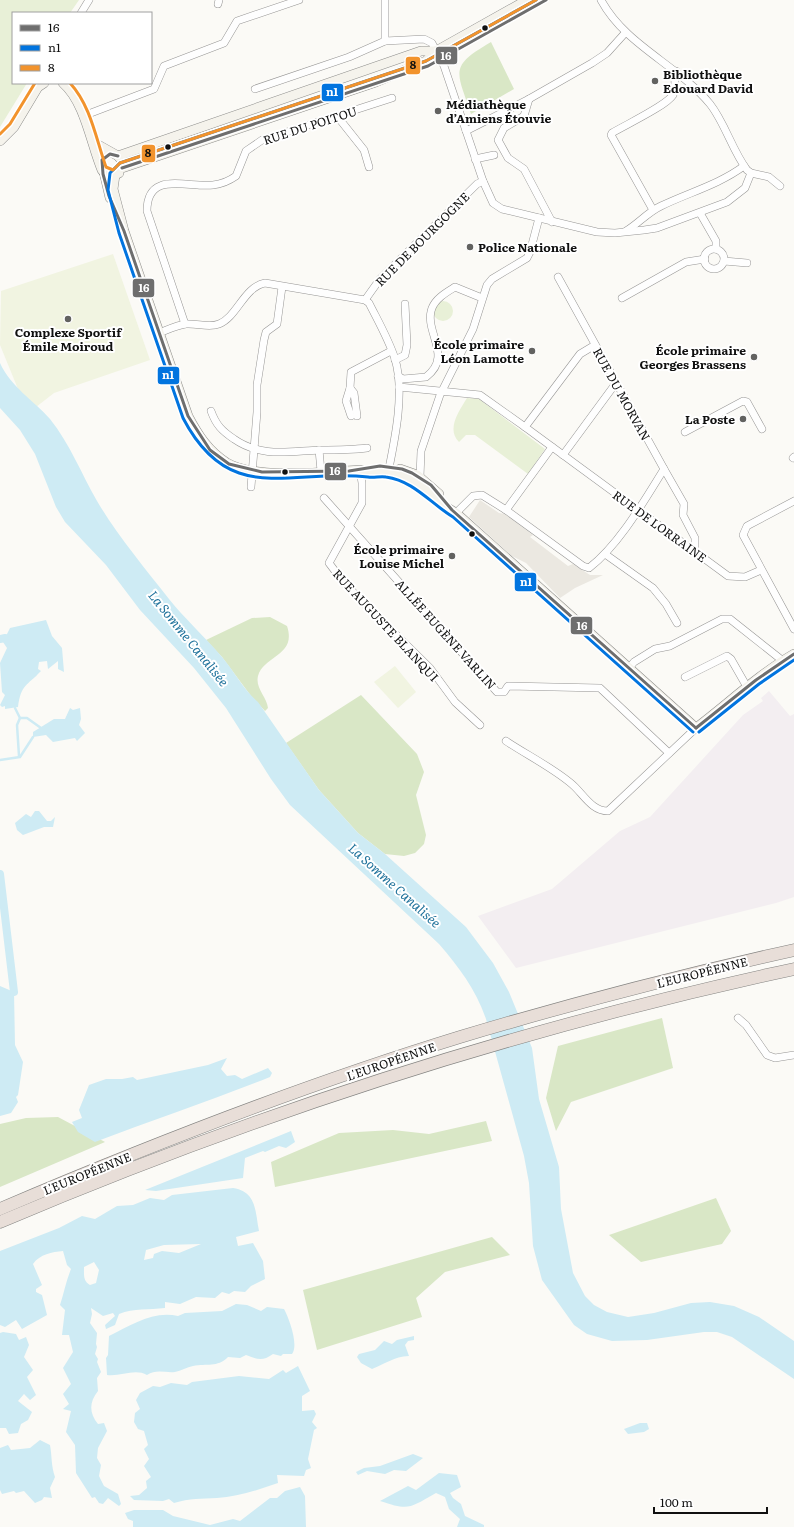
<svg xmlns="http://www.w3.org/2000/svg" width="794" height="1527" font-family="Literata,serif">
<rect width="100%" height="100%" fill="#fbfaf6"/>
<polygon fill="#f3eef1" points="769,691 790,716 794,714 794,897 776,903 516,968 478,916 552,889 620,831 650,817 722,738 743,715 763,701 761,698"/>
<g fill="#e8f0d7">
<polygon points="0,0 79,0 70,13 13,13 13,83 27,83 0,127"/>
<circle cx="443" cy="311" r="10"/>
<path d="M467,398L479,399L545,449L528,474L475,435H466L459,442C446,429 459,411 467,398Z"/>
</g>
<g fill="#d9e7c6">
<path d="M491,42L514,89L471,114C457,71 448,67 491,42Z"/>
<path d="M270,617L287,626C297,656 264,655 258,676C255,688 267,697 268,708L265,711L251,696L222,657L206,640L252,618Z"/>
<polygon points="361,695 417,754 424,772 416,795 426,835 424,844 415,853 404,856 385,854 358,833 319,790 286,743"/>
<polygon points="662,1018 673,1068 571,1102 556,1131 546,1098 558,1046"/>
<polygon points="58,1117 105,1142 0,1187 0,1124 26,1118"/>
<polygon points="486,1121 492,1141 275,1187 271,1162 339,1133 393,1130 429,1134"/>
<polygon points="716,1198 731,1231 722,1244 641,1262 609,1235"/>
<polygon points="492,1237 510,1255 445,1272 416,1298 422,1317 317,1350 303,1290"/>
</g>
<g fill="#f1f4e1">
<polygon points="113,254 150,360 54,393 36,407 18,389 0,345 1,291"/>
<polygon points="395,666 416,692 398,708 374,682"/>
</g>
<polygon fill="#ebe8e1" points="480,500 499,513 505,514 533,535 530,537 568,566 573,564 590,575 603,575 575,588 560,598 526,563 512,556 469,517"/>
<g fill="#ceebf4" fill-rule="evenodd">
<path d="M0,363C11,387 33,400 50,419C70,444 81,473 97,501C117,535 144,567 169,599C185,619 205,637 222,657C234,671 243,689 258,702L319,790L358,833L385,854L466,927L493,963L509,992L532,1048L539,1099L559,1167L561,1209L573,1273L585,1296L594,1305L607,1312L628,1317L654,1313L691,1303L710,1302L734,1306L759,1317L794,1341V1379L732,1337L717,1332H704L647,1340L612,1341L587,1334L574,1325L542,1280L533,1246L529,1183L524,1156L486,1019C476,990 459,967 439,944L290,805L271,779L226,708L194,668L140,610L106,565L65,522L56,507L35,454L20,430L0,408Z"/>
<path d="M46,620L52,636L62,648L64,672L58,669V661L48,669L47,661L39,662L38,669L41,671C27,686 21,684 18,707L5,709V706L2,707L0,705L5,695L2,692L0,663L7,648L3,642L10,628Z"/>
<polygon points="70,708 73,710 80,708 81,719 79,725 85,733 77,741 75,738 53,742 46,735 33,737 33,732 54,719 65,719"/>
<polygon points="35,811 39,811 47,821 51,821 55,817 53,827 44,827 23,835 17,830 15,823 26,814 31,817"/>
<polygon points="0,986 14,992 15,1045 23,1062 18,1095 16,1097 18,1102 11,1113 0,1116"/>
<path d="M227,1058L221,1069L227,1076L235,1075L242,1079L268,1068L272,1073L270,1077C212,1100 153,1120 95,1142L78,1132L72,1122L82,1118L79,1110L89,1085L106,1079H122L133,1077L137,1080L208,1065Z"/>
<polygon points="291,1131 295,1142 286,1148 279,1146 265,1152 263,1151 245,1158 243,1178 156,1191 145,1190"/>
<path d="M233,1188C257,1192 255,1211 259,1231L236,1237L238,1246L253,1243L263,1261L265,1279L251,1286L245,1292L234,1291L229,1294L222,1292L215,1298L196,1297L180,1304L165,1302V1308C149,1310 134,1308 119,1314L115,1325L106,1329L105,1325L115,1316L113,1313L103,1316L91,1308L92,1314L90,1323L97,1333L96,1344L97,1347L95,1354L98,1359L97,1362L101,1372L97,1378L98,1391C89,1402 89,1413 98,1424L104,1423L107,1431L98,1448L97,1458L101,1465L99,1476L104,1486L118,1494L121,1504L119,1506L108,1498L103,1504L99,1503L95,1497L92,1498L76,1473L75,1445L66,1432L71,1411L63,1409L69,1404L63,1394L71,1384L63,1368L73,1352L69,1335H62L65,1310L60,1305C64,1293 66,1281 71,1269L67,1265L63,1251C52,1252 40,1254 33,1264L42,1285L36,1289V1292L42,1295L47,1315L22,1329L16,1320L5,1327L0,1325V1251L59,1228L82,1216L95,1219L117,1206L133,1205L150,1198L164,1200L172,1195ZM201,1244L179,1253L162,1251L154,1254L153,1258L144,1260L146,1250L164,1245ZM94,1262L99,1270L96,1283L90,1285C83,1281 84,1275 84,1267Z"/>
<path d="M236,1304L247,1305L261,1311L267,1307L284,1309C289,1318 299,1345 292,1354H283L281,1356L273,1354C262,1362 257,1359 246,1355L240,1358L228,1357C217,1368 207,1363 193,1366C187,1367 181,1371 175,1372C165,1373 156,1369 147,1375C135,1368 120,1377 107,1375L106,1358L108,1355L109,1336C131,1325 154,1310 178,1316L185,1313L222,1311Z"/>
<polygon points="3,1332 16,1334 19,1340 26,1337 29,1345 24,1357 33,1370 27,1377 36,1395 30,1400 24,1394 18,1401 32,1412 28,1420 21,1424 18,1433 9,1434 6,1428 0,1428 0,1333"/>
<path d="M414,1336V1340L408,1341L405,1345L409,1356C393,1357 387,1363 372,1369L361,1363L357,1357L359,1354L375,1350L384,1341L392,1344L397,1340Z"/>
<path d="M298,1366L310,1391L302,1396V1411L314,1410L316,1414L312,1422L317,1428L314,1430L308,1459L311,1468L306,1470L304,1476L277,1475L278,1483C258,1490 237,1497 217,1498C201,1499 190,1498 174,1503L169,1499L163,1501L134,1500L130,1496L139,1495L147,1488L146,1481L151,1477L144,1466L149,1459L144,1449L148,1445L144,1431L138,1429L134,1422L135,1413L140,1409L136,1400L140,1393L153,1386L160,1387L171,1383L187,1385L192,1382L239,1376L269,1379L283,1370L286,1373Z"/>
<polygon points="640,1423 647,1423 649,1429 644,1432 628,1434 624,1429"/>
<path d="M40,1440L50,1445C52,1456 51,1466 55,1477L50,1488L52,1498L44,1497L42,1500L35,1503L24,1491L16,1493L14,1491L2,1494L0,1490V1448L8,1445L11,1450L30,1448Z"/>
<polygon points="413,1454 423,1458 406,1471 394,1470 385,1474 367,1471 358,1475 356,1472 364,1468 380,1466"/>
<path d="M439,1473L457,1475L461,1487L450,1493L453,1498L461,1504L465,1516L484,1525V1527H457L460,1519L449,1509L445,1497L436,1493C409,1508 410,1511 380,1501L408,1486L416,1490Z"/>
<polygon points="300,1487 305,1496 306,1527 133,1527 133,1521 128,1519 125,1513 134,1510 163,1510 173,1516 210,1525 233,1519 240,1521 270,1498 277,1498 285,1491"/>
</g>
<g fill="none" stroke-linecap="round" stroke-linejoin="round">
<g stroke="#ceebf4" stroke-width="2.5">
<polyline points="15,708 20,718 27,718 41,728"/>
<polyline points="19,756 17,725 20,718"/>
<polyline points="0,760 20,757 33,737"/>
</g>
<g stroke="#ceebf4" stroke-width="8">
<polyline points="0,639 5,638"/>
<polyline points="0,874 14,992"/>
</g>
<g stroke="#969594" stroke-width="8">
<g id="street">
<path d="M601,0C626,46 677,64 710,104C725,123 732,150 747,170L751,173L769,177L780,186"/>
<polyline points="218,4 219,0"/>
<polyline points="81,13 89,0"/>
<polyline points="385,41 424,39 432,43 444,66 483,181 493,203 502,209 597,232 615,233 644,230 657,228 727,202 745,188 751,173"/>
<polyline points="255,89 349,57 385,41 385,0"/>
<polyline points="529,99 524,116 504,128 498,140 508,158 524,169 552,222"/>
<polyline points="83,116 154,89 164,66 224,43 237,21 299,0"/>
<polyline points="337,116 364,150 369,167"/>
<polyline points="466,131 529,99 592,63 607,53 625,33"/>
<polyline points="475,159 494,155"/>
<path d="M653,210L611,135L612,133C625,125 666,106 673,95C677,88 673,79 676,71"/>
<polyline points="700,213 716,241 716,249"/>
<path d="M626,231C639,223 648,212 661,206C690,192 718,185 744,166"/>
<circle cx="714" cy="259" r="10"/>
<polyline points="724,261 747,263"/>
<polyline points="622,298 686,262 705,259"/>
<polyline points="365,300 380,279 477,184 483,181"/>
<path d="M185,324L147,211C147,170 187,188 213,185C222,184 229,181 236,176L246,151L262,140L392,98"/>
<path d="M159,333C167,330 177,325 186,324C197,323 209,328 219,324C237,317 244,287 265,283L365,300L369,303C378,321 389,340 395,359C405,392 395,439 388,473"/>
<polyline points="595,345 580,354 525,427 728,576 745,577 761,570"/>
<polyline points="395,360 405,355 407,345 405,304"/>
<path d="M398,376L403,379L426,377C454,356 423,331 432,308C436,298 447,292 455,287L482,298"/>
<polyline points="399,387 480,395 525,427"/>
<polyline points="350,388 346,401 351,416"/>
<path d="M211,411C216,425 222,431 234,439C261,458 290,451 320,450C336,450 351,450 367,448"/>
<polyline points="357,416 354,393 350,388 351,372 391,351"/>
<polyline points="685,432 743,401 747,402 762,429"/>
<path d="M552,447L506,510L583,566L589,568C619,545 644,501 664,469L558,277"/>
<polyline points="319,450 321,471"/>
<polyline points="563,455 616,383"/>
<polyline points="793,458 794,457"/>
<polyline points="664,469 684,504 683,515 695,538 695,552"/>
<polyline points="360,470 362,483 362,503 329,563 344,583 430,668 455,702 480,725"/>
<polyline points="420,477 421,451 440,395 473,329 487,285 492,279 527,258 530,252 539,218"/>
<polyline points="251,487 257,412 257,385 264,340 266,332 277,324 282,287"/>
<polyline points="324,498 497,692 504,692 508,686 600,688 669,753"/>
<polyline points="794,501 747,526 743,535 794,629"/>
<polyline points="456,513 473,496 482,495 506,510"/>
<polyline points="605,554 653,588 666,604 677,623"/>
<polyline points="629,668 634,662 655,649 670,646 722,619 730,619 783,661"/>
<polyline points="685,677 727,656 731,659 747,687"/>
<path d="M506,741C525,754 559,771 575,787C585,797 593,811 608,811L696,728"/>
<polyline points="738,1018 746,1025 767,1055 775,1058 794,1055"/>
</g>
</g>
<g stroke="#8c8c8a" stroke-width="10">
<g id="secondary">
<path d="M63,83C85,102 91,144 102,170C107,177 113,177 119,173"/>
<polyline points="0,141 14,127 38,87 44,83"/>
<polyline points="93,142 118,156 122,161"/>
<polyline points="118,156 421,51 436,51"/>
<polyline points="122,168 376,82 426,61 436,51 527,0"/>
<polyline points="104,172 110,198"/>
<path d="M115,175L113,189L124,231L188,416C198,435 208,451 227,463C256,480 326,472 360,470L368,472H386L406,477L419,484L446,507L456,513L696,728C729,703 758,675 794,654"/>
<polyline points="400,469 417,475 439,494"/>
</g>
</g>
<g stroke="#838381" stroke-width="13">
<g id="highway">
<path d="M0,1209C150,1145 304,1085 460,1037C570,1004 682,975 794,950"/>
<path d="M0,1222C254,1114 524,1027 794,969"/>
</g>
</g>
<use href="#street" stroke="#fefefe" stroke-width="7"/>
<use href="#secondary" stroke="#f5f3ec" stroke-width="9"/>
<use href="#highway" stroke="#e8ded8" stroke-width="12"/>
<g stroke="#fff" stroke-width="6">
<g id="bus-1">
<polyline points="118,156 110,154 102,160 103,174 109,196 124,231 188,416 210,450 229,464 262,472 349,471 380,466 402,469 412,473 431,485 452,510 696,728"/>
<polyline points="122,168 428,66 546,0"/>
<polyline points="696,728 756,680 794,654"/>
</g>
</g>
<g stroke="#fff" stroke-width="6">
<g id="bus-2">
<path d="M536,0L426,61L120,163L110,173L108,190L119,233L183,418C230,508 290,468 368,477C374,478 380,476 386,477C414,481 430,503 453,517L693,732"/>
<polyline points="699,732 759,684 794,660"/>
</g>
</g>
<g stroke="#fff" stroke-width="6">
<g id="bus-3">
<path d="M70,83C91,106 96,139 106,167L113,170L120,163L426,61L536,0"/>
<polyline points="0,134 10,124 35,83"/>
</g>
</g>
<use href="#bus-1" stroke="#6e6e6e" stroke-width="3"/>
<use href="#bus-2" stroke="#0174df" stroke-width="3"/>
<use href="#bus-3" stroke="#f2932c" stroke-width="3"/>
</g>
<g fill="#101010" stroke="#fff" stroke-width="1.5">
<circle cx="485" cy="28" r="3.5"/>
<circle cx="168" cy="147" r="3.5"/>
<circle cx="285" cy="472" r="3.5"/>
<circle cx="472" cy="534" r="3.5"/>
</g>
<g fill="#626260" stroke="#fff" stroke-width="1.5">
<circle cx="655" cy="81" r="4"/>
<circle cx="438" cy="111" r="4"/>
<circle cx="470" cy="247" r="4"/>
<circle cx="68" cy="319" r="4"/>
<circle cx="532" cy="351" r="4"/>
<circle cx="754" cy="357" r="4"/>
<circle cx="743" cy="419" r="4"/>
<circle cx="452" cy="556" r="4"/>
</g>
<g text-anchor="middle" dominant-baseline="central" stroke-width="4" stroke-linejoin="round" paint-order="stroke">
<g font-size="12" font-weight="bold" fill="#101010" stroke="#fff" text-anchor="end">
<text x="663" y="74" text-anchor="start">Bibliothèque<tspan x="663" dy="14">Edouard David</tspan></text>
<text x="446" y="104" text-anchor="start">Médiathèque<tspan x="446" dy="14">d’Amiens Étouvie</tspan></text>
<text x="478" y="247" text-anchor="start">Police Nationale</text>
<text x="68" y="332" text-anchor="middle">Complexe Sportif<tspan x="68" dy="14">Émile Moiroud</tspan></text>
<text x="524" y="344">École primaire<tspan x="524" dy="14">Léon Lamotte</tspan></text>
<text x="746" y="350">École primaire<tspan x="746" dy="14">Georges Brassens</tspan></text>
<text x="735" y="419">La Poste</text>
<text x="444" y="549">École primaire<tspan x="444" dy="14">Louise Michel</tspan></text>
</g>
<g font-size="12" fill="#101010" stroke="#fff">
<text transform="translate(310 125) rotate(-18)">RUE DU POITOU</text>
<text transform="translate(422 239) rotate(-45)">RUE DE BOURGOGNE</text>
<text transform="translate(622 394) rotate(61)">RUE DU MORVAN</text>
<text transform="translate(660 526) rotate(36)">RUE DE LORRAINE</text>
<text transform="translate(386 625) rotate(47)">RUE AUGUSTE BLANQUI</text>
<text transform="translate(446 634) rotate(48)">ALLÉE EUGÈNE VARLIN</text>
<text transform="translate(702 972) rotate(-14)">L'EUROPÉENNE</text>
<text transform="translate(391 1061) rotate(-19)">L'EUROPÉENNE</text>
<text transform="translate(87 1173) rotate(-22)">L'EUROPÉENNE</text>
</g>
<g font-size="13" font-style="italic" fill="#1f729b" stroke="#fff">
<text transform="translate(189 638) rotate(51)">La Somme Canalisée</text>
<text transform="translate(395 885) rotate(42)">La Somme Canalisée</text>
</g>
</g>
<g stroke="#fff" stroke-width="1.5">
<rect x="435" y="46" width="23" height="19" rx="4" fill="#6e6e6e"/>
<rect x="405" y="56" width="16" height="19" rx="4" fill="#f2932c"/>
<rect x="321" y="83" width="23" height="19" rx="4" fill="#0174df"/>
<rect x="141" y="144" width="15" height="19" rx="4" fill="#f2932c"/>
<rect x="132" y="278" width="23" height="20" rx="4" fill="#6e6e6e"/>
<rect x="157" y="366" width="23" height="19" rx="4" fill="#0174df"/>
<rect x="324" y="462" width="23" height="19" rx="4" fill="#6e6e6e"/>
<rect x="514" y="572" width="23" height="20" rx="4" fill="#0174df"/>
<rect x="570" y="616" width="23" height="19" rx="4" fill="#6e6e6e"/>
</g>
<g font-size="11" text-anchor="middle" font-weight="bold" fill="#fff">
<text x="446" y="60">16</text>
<text x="332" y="96">n1</text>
<text x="144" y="292">16</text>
<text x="168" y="379">n1</text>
<text x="335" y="475">16</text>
<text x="526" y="586">n1</text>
<text x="582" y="630">16</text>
</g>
<g font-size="11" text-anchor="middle" font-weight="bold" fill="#111">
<text x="413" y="69">8</text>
<text x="148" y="157">8</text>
</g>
<rect x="12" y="12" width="140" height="72" fill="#ffffff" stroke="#9f9f9f"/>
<rect x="20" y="25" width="20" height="6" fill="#6e6e6e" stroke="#9f9f9f"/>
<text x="48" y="32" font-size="12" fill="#101010">16</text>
<rect x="20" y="45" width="20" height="6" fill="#0174df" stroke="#9f9f9f"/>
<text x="48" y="52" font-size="12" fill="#101010">n1</text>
<rect x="20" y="65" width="20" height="6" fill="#f2932c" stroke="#9f9f9f"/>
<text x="48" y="72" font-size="12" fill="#101010">8</text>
<path d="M654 1507v6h113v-6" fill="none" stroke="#101010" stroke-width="2"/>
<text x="660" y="1507" font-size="12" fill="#101010" stroke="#ffffff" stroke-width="3" paint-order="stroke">100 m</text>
</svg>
